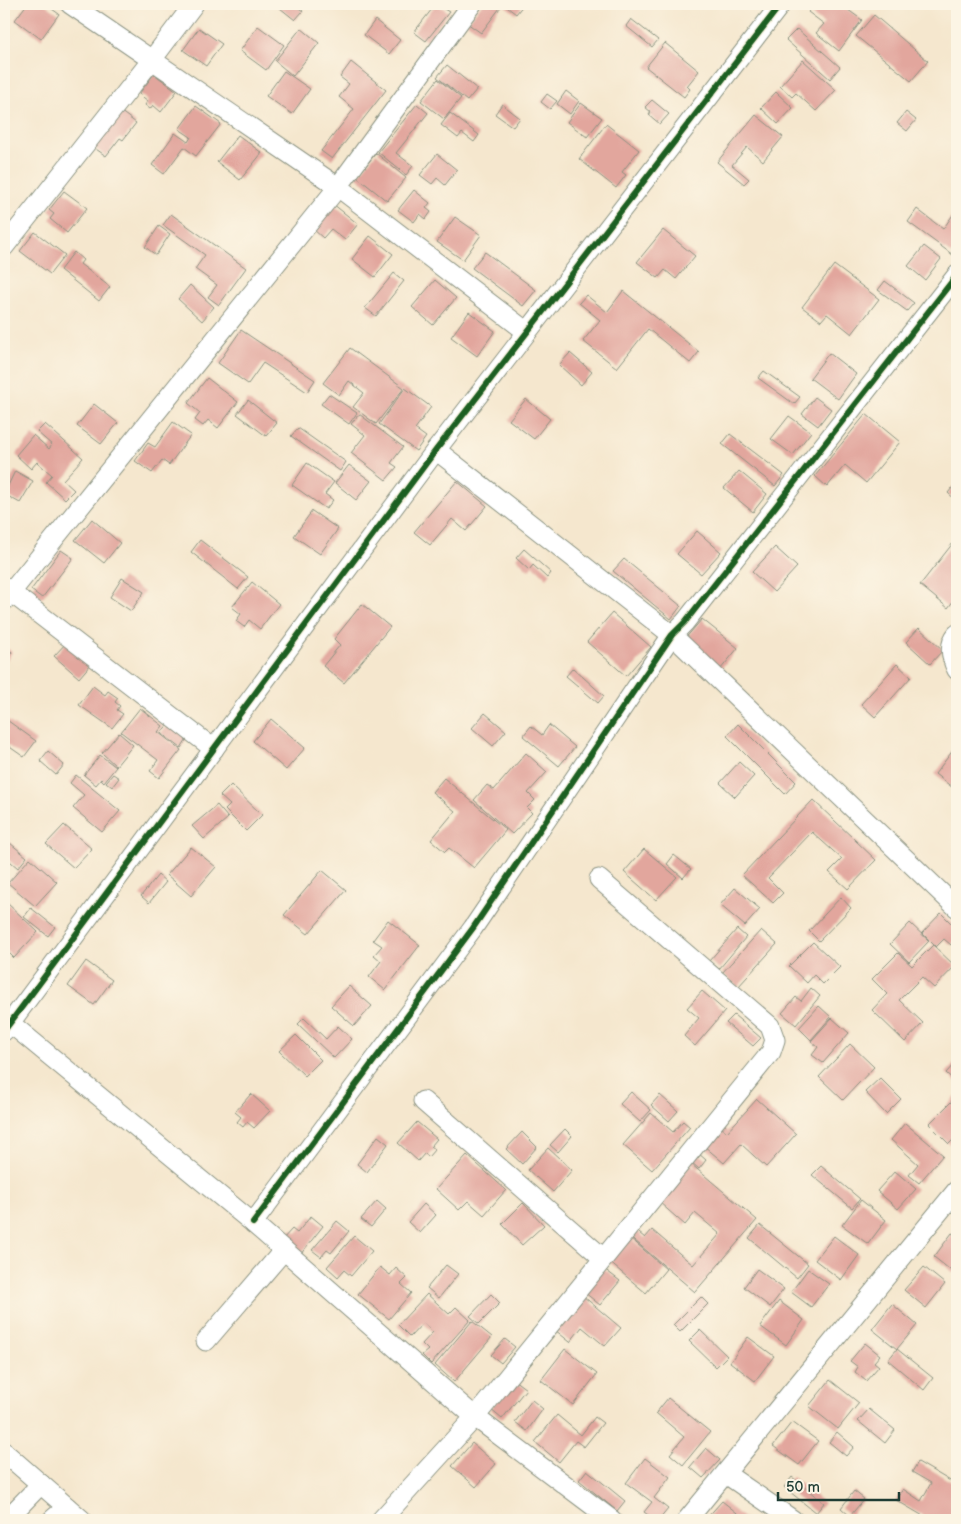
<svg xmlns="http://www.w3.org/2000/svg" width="961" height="1524" font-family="'Balsamiq Sans',sans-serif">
<rect width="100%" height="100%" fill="#fcf5e5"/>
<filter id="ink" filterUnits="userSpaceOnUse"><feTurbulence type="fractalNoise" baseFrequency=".02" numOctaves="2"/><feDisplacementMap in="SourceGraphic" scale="10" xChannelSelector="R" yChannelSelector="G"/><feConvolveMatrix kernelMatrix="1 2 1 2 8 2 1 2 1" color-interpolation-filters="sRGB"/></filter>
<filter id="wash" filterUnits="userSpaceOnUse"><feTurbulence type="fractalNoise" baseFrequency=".0096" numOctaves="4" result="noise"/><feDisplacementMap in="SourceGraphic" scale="20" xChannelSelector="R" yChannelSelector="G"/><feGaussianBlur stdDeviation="1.12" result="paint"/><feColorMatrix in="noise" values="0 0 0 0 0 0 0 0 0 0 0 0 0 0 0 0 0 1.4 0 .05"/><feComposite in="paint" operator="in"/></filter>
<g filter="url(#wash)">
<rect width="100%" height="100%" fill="#f5e7ce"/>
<g id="blocks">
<g fill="#e2a69d">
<polygon points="27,4 45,4 59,14 41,39 15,20"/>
<polygon points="275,4 293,4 303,11 295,20"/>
<polygon points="436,4 449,12 426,41 414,32"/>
<polygon points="482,4 524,4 516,14 503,4 481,33 467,23"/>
<polygon points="815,4 840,4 862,20 839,51 816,33 824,24 808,12"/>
<polygon points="874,15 928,61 911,81 856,36"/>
<polygon points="631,19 658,40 652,47 626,26"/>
<polygon points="375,20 400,40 389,54 364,35"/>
<polygon points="258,26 284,45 266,70 240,51"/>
<polygon points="199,28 222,44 206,66 183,50"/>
<polygon points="301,28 319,43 293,76 275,61"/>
<polygon points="797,29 840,67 830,79 786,40"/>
<polygon points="665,43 699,71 687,86 690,89 684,97 646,67"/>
<polygon points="803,60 836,90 816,111 796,93 792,97 780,86"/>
<polygon points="351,62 386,90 332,159 321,151 354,109 339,97 349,84 340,77"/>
<polygon points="447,65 477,89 467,101 437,77"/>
<polygon points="284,71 310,89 292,114 266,96"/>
<polygon points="154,74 177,91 161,112 153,105 150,109 145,105 148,101 139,94"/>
<polygon points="438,79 461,98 444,119 421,101"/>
<polygon points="566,91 579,101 570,114 557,104"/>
<polygon points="776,92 793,108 778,124 761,108"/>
<polygon points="547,94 557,101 550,109 541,102"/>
<polygon points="652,100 669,114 660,124 649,115 651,112 645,107"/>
<polygon points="581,103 602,118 587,137 567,122"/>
<polygon points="417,104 428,113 396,153 413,166 406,175 378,152"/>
<polygon points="502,104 520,118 513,127 495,114"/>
<polygon points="196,106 221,124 196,156 184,147 164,174 152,165 175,133 188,142 191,137 179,129"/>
<polygon points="120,111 136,123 123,140 120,138 106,156 93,147"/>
<polygon points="906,112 916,120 907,131 897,123"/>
<polygon points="450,113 479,135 474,142 462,133 458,138 441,125"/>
<polygon points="756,115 783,137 763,161 747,147 732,165 749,179 744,184 717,162"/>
<polygon points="606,124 639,150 622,172 626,175 616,188 579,159"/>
<polygon points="238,135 262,153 240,180 217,162"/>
<polygon points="376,153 406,178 387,201 357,177"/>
<polygon points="437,154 457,170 445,185 437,178 432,184 420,175"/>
<polygon points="414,190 430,203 426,208 431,212 426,219 420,214 414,222 398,210"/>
<polygon points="64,191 87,208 67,233 50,219 54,214 49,210"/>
<polygon points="333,204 358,224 345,240 331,229 323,238 313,229"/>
<polygon points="917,209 943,229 957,209 957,250 953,255 908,222"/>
<polygon points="171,214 246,268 219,305 208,297 217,285 195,269 205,255 163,225"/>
<polygon points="455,217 481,235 463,260 437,242"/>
<polygon points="159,226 170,234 156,255 145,247"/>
<polygon points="663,230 695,256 676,279 665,270 658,278 637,262"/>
<polygon points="35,232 65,255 50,274 20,251"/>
<polygon points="370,236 393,254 375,277 352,259"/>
<polygon points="924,246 941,259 925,280 908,266"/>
<polygon points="74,252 83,260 80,264 110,287 99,301 60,270"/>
<polygon points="485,252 536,290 523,306 472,268"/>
<polygon points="834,265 879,299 852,334 827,314 821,321 802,307"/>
<polygon points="394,273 404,281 376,316 365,308"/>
<polygon points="435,280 456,298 433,325 412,307"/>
<polygon points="885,281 914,303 907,311 878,290"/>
<polygon points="190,285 214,307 202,321 178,299"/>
<polygon points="623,291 699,352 690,363 648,329 617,368 583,341 600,320 579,303 586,295 607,312"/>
<polygon points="469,312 495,331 477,356 451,337"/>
<polygon points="241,330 315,380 307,392 263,363 248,384 218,363"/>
<polygon points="350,348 404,388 376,424 353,407 364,393 349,381 339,395 323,383"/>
<polygon points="570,353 592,372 581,385 559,365"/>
<polygon points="829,353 856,374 838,399 810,378"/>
<polygon points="764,371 800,397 794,404 758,378"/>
<polygon points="207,378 238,402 218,428 208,420 203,426 195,420 200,413 188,403"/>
<polygon points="405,388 431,407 415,429 426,437 416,451 379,424"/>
<polygon points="329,394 357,413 349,424 321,404"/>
<polygon points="815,397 831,409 818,426 802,414"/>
<polygon points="526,399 550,419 534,439 509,420"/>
<polygon points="248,400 277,423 266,436 237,414"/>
<polygon points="94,404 118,423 101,444 77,426"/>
<polygon points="359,414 403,447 391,463 397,467 386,480 351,453 365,435 351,424"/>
<polygon points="866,414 900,442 866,483 845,465 827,487 815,476"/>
<polygon points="789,416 811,432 793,455 771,439"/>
<polygon points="173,422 191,435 169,465 162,460 152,473 135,461 148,443 155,447"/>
<polygon points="45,424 83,458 63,480 74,490 65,499 46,482 52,475 37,462 31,469 16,455 33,435 49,449 52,445 37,432"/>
<polygon points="298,428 346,462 340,471 291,436"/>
<polygon points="730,434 784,475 775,486 722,444"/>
<polygon points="307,463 334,482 325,494 333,500 326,509 292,485"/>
<polygon points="349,465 371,481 356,500 335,483"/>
<polygon points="15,471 33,481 20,503 4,494"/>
<polygon points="739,471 767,494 753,512 724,488"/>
<polygon points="457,481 487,506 466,531 452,519 430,545 414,532"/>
<polygon points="957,482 957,501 948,493"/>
<polygon points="312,511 338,529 320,554 294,536"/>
<polygon points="92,519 120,543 104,563 75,540"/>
<polygon points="697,531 721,552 701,574 677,554"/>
<polygon points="957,538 957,596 948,608 920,585"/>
<polygon points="200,540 248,577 238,589 191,552"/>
<polygon points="775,547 797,567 774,592 752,572"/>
<polygon points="524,549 551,573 547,578 533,565 529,570 516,558"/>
<polygon points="61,550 73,558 42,598 31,590"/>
<polygon points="624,559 681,606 671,619 613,571"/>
<polygon points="122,578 144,592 131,611 110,597"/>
<polygon points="252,582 279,604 260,629 249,620 244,627 236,621 241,614 232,607"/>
<polygon points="362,604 390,627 344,683 323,666 340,645 334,639"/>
<polygon points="612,613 651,647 626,676 587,642"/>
<polygon points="702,619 738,648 720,670 684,640"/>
<polygon points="919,628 943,650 930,664 906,642"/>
<polygon points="67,642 91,664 79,678 54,656"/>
<polygon points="4,646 12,652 4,664"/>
<polygon points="897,664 911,677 875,717 861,704"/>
<polygon points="573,668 604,696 598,703 566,676"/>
<polygon points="93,686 105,695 108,691 118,698 115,702 120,706 117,710 123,714 112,728 79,705"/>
<polygon points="140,708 163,726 158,732 181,750 159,778 150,771 158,760 121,732"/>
<polygon points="485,713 506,731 493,746 472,728"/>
<polygon points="4,718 36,741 24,757 4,743"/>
<polygon points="271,719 305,748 286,770 253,741"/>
<polygon points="169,723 188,737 181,748 161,733"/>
<polygon points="738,724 796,782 785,794 727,736"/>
<polygon points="549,725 575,747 559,766 523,736 531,726 542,735"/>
<polygon points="119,733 133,745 116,766 102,753"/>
<polygon points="957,745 957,791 935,774"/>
<polygon points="48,751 64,765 56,775 40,761"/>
<polygon points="526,753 547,772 528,793 535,800 527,808 532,813 512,834 474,800 487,785 494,790"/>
<polygon points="100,755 116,767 104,782 101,779 96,785 84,775"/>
<polygon points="739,762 754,776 735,797 720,783"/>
<polygon points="113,774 119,778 112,787 106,782"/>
<polygon points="76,775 120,811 102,832 73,808 84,795 70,783"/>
<polygon points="444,778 506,830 474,868 449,848 445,852 431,840 455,811 432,792"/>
<polygon points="231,785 262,815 246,831 225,810 230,805 220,796"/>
<polygon points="813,800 876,860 848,889 829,872 842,859 812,832 768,878 783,893 773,903 742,875"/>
<polygon points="217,805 228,818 204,839 192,826"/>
<polygon points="64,825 92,849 74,868 46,844"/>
<polygon points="4,838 27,857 18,868 4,856"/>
<polygon points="191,847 216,867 191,896 167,875"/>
<polygon points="644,849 677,877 656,900 624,872"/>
<polygon points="674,855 691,869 683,878 667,864"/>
<polygon points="30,858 57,882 35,906 8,883"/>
<polygon points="322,870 346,890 308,934 284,915"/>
<polygon points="158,875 166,882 149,903 141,896"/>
<polygon points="735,888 760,909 745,926 720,905"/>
<polygon points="841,897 851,908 819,941 809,931"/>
<polygon points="7,903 38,932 14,958 4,948 4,907"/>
<polygon points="31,908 55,927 48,936 24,917"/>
<polygon points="941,913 957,929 957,939 951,945 944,939 936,947 922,933"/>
<polygon points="388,920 420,945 385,990 369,977 381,961 374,955 382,946 373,940"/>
<polygon points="910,923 929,941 909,962 890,944"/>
<polygon points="737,929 746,937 719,969 709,961"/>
<polygon points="761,930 777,944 738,987 722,973"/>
<polygon points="813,942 840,967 823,984 814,975 807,983 789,966"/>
<polygon points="933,945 955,966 934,988 922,977 899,1000 923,1023 905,1042 872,1010 887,994 872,979 898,953 912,966"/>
<polygon points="86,961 112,980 94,1005 68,986"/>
<polygon points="349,986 372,1006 354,1026 331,1006"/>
<polygon points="811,988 820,996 796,1025 782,1013 796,997 801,1001"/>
<polygon points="702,991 725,1011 695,1046 684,1036 699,1018 687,1008"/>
<polygon points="819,1006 831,1017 811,1040 799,1028"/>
<polygon points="734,1015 761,1038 753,1046 726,1023"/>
<polygon points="304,1018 326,1039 338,1026 352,1039 334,1058 298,1024"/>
<polygon points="832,1018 849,1033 823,1063 812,1055 818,1047 811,1041"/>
<polygon points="296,1035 321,1060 305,1076 279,1051"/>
<polygon points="850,1044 874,1067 843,1100 819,1077"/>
<polygon points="956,1062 957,1063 957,1083 946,1073"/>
<polygon points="880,1078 901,1099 886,1114 865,1092"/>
<polygon points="631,1092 651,1110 640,1122 620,1104"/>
<polygon points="251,1094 270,1111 254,1128 247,1122 243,1127 237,1122 241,1117 235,1112"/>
<polygon points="660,1095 678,1111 669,1121 651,1105"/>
<polygon points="957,1096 957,1136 949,1144 929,1124"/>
<polygon points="757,1099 796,1134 766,1167 741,1144 724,1163 704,1146 721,1127 727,1132"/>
<polygon points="651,1113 673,1132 683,1121 690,1127 652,1170 623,1145"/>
<polygon points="417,1122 437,1139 431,1146 435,1149 428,1157 425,1153 418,1161 398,1143"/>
<polygon points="905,1123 943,1155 919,1183 909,1175 918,1164 891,1140"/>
<polygon points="565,1129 572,1136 558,1152 550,1145"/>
<polygon points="522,1132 537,1147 522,1164 506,1149"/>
<polygon points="378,1136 388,1144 367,1172 357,1164"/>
<polygon points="548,1148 572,1170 553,1192 528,1170"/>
<polygon points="698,1153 706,1160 699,1169 691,1162"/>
<polygon points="467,1155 506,1190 484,1215 468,1201 459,1210 436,1189"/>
<polygon points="691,1164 757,1220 695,1292 628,1235 633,1228 645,1238 652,1230 693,1265 720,1234 695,1213 685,1225 659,1202"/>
<polygon points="821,1166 860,1199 852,1208 812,1175"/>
<polygon points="895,1171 916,1189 898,1209 877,1191"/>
<polygon points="861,1200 886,1220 868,1244 842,1225"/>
<polygon points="377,1201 386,1209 371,1227 361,1219"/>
<polygon points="523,1203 544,1225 522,1245 502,1224"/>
<polygon points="424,1204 436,1215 420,1233 408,1222"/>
<polygon points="311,1216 323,1226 300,1255 282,1240 292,1229 297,1233"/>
<polygon points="337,1221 349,1231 331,1253 327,1250 321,1257 312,1250"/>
<polygon points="760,1225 808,1264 797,1278 749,1238"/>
<polygon points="952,1233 957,1236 957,1269 954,1273 934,1257"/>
<polygon points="354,1236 372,1251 351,1276 344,1270 338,1277 327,1267"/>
<polygon points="834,1236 859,1255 841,1280 815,1260"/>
<polygon points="629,1237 666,1269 646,1293 608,1261"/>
<polygon points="446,1265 458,1274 439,1298 427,1288"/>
<polygon points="380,1267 390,1275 396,1268 407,1278 401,1284 411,1293 389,1319 358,1294"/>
<polygon points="924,1267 945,1284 926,1308 904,1290"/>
<polygon points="603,1268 620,1281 600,1305 584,1292"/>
<polygon points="757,1269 784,1289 770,1307 744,1287"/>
<polygon points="808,1269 829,1284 811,1307 791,1292"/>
<polygon points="427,1294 449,1314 456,1307 470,1320 431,1364 422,1355 428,1350 422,1344 433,1332 423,1323 410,1337 398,1325"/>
<polygon points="491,1294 500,1303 479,1324 470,1316"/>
<polygon points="583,1296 621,1328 605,1346 582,1327 570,1342 555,1330"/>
<polygon points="701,1297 708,1304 680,1332 673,1325"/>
<polygon points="779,1301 804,1320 786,1345 760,1326"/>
<polygon points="892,1304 917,1325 897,1349 872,1329"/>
<polygon points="472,1321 492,1337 454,1382 435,1365"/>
<polygon points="700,1330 727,1356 716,1367 689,1341"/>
<polygon points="748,1337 774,1356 755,1381 730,1362"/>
<polygon points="505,1339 515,1347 501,1363 491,1355"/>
<polygon points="865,1343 880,1355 874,1362 879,1366 866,1381 855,1372 858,1367 850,1361"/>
<polygon points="565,1349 597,1374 573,1405 541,1380"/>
<polygon points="897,1349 933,1378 924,1390 888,1360"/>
<polygon points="514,1380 526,1389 502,1419 490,1409"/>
<polygon points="830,1380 859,1403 838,1429 809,1406"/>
<polygon points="668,1398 710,1432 683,1465 670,1454 684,1437 656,1413"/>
<polygon points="532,1400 543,1409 527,1431 515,1422"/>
<polygon points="869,1409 895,1430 885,1443 858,1421"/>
<polygon points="557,1415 581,1435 595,1417 603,1423 584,1447 576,1441 559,1462 535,1442"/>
<polygon points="792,1422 818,1441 799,1465 773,1446"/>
<polygon points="837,1432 854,1447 846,1456 829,1442"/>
<polygon points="472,1443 496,1464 476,1487 452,1466"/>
<polygon points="706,1448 720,1460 703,1478 690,1467"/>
<polygon points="645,1458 670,1477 654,1498 668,1509 659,1520 655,1520 644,1512 652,1502 626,1483"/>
<polygon points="918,1462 957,1485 957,1520 930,1520 896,1500 903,1489 921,1501 931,1483 912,1472"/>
<polygon points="587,1470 625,1501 617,1511 579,1480"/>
<polygon points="792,1477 824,1503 816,1513 784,1487"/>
<polygon points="854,1491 864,1499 850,1516 841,1508"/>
<polygon points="722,1501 746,1520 705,1520"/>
</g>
</g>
</g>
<g filter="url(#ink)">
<use href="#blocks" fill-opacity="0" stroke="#8a9281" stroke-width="1"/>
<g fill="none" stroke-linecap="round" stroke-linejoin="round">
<g stroke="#8a9281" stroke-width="21">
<g id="minor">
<polyline points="70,4 338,187 527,332"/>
<polyline points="4,247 151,61 194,4"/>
<polyline points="436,450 672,635 957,908"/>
<polyline points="4,587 214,749"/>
<polyline points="4,601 338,187 472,4"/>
<path d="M957,634C948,645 951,658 957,670"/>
<polyline points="10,1023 253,1223 475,1417 612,1520"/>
<polyline points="4,1031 436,450 781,4"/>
<polyline points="423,1101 603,1258"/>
<polyline points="253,1223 473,928 672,635 685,622 957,275"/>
<polyline points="206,1341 284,1250"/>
<polyline points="4,1452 82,1520"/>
<polyline points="726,1474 793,1520"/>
<polyline points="6,1520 41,1484"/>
<polyline points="52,1520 67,1507"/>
<polyline points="381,1520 475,1417 771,1052 775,1040 770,1026 599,879"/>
<polyline points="687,1520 957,1190"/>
</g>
</g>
<use href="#minor" stroke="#fff" stroke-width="19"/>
<g stroke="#fcf5e5" stroke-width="9">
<g id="cycleway">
<polyline points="4,1031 436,450 781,4"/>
<polyline points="253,1223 473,928 672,635 685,622 957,275"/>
</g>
</g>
<use href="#cycleway" stroke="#1b5e20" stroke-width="6"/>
</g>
</g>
<rect width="961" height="1524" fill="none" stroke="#fcf5e5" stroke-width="20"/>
<path d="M778 1492v8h121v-8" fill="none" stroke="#1f3d34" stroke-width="2.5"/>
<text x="786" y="1492" font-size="15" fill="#1f3d34" stroke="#fcf5e5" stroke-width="4" paint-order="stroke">50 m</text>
</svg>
